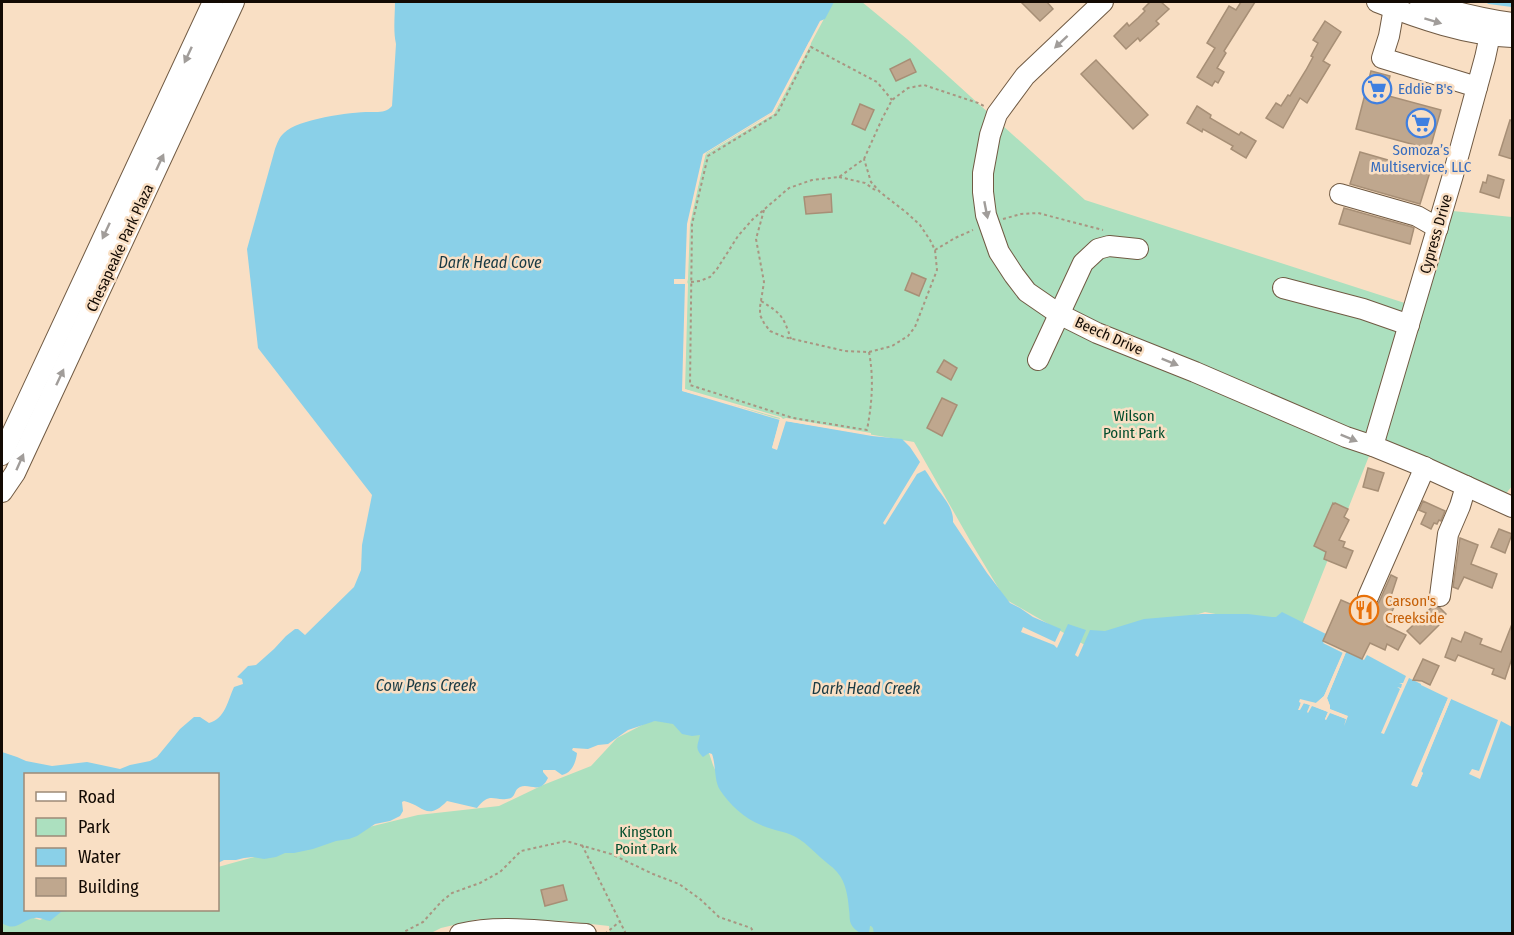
<svg xmlns="http://www.w3.org/2000/svg" width="1514" height="935" font-family="'Fira Sans Condensed',sans-serif">
<rect width="100%" height="100%" fill="#f9dfc4"/>
<g fill="#ace0bf">
<polygon points="833,2 862,2 907,39 1085,200 1414,306 1443,210 1512,217 1512,486 1500,501 1373,446 1300,630 1205,612 1090,648 1005,599 972,544 914,442 775,418 684,389 689,224 706,153 774,112"/>
<polygon points="668,719 686,724 704,738 713,765 725,793 798,835 854,880 876,930 876,934 610,934 609,926 564,921 479,919 441,928 429,934 2,934 2,908 40,920 61,910 218,910 218,867 320,839 418,815 499,806 543,785 591,766 617,738 648,722"/>
</g>
<path fill="#8ad0e8" d="M395,2H834L825,19L820,21L772,112L703,154L687,224L685,279H674V284H685L682,391L780,420L772,448L777,449L785,421L872,436L902,439L910,447L920,462L883,523L885,525L917,474L925,470C929,475 932,481 936,487C943,497 954,508 953,522L987,573L1010,603L1020,608L1033,617L1061,629L1055,642L1023,627L1021,632L1054,645L1057,648L1068,624L1086,630L1075,655L1078,657L1090,630L1105,631L1144,619L1202,614H1248L1272,617H1276L1282,612L1326,634L1324,642L1343,652L1324,696L1316,703L1301,702L1299,709L1303,703L1310,705L1308,712L1311,705L1328,712L1325,719L1326,720L1329,712L1346,719L1347,716L1329,709L1330,706L1327,698L1346,652L1364,660L1367,655L1406,676L1403,683H1399L1402,684L1401,688L1397,687L1400,689L1381,733L1384,734L1409,678L1421,684V685L1448,698L1412,785L1417,787L1423,773L1421,772L1451,699L1498,720L1479,771L1472,769L1469,774L1480,779L1501,721L1512,727V933L874,934L873,928L871,926H870L869,933H860C856,930 853,928 851,924C849,919 850,915 849,910C848,897 846,882 837,872C832,866 825,862 820,857C813,851 807,844 799,839C788,831 773,831 761,825C745,819 729,804 720,790C714,781 716,765 712,754L709,753L703,757C694,748 698,745 700,735L692,736L682,734L673,724L655,721L628,730L608,744L598,745L588,749L573,748L572,750L577,753C576,762 572,773 562,775L555,770H543V772L548,778C540,795 530,783 520,787C514,790 516,795 511,798C494,803 491,790 477,808L447,801C427,822 423,805 404,801L402,802L403,811L400,816L390,821L375,824L357,836L349,839L336,841L313,849L294,853H285L276,857L264,859L253,857L244,858L236,860H224L218,863V774H26V910H74L61,912L50,921C46,921 40,917 35,918C22,919 17,933 2,923V752L17,757L26,761L52,766L87,762L120,769L130,765L150,761L157,757L180,729L194,717H200L209,723C225,719 228,700 234,687L243,684L242,679L237,677L248,666L256,665L274,649L286,636L295,629H298L305,635L354,587L361,570L362,545L372,495L258,348L247,249L275,149C277,144 279,137 284,133C298,119 350,112 370,112C379,112 386,113 392,106L396,44C393,31 395,15 395,2Z"/>
<g fill="#f9dfc4">
<polygon points="809,42 811,44 774,114 705,155 690,224 688,279 687,282 688,284 685,389 781,417 783,419 786,418 871,433 871,435 786,421 777,450 772,448 780,418 683,391 686,285 685,284 685,279 687,279 688,224 704,155 774,112"/>
<polygon points="1324,642 1346,652 1327,698 1330,706 1330,709 1348,716 1344,726 1346,719 1330,713 1326,720 1325,719 1328,712 1312,706 1308,713 1307,712 1310,705 1304,703 1300,710 1298,710 1301,703 1299,702 1300,699 1316,703 1324,696 1343,653 1323,643"/>
<polygon points="1448,698 1451,699 1421,771 1423,773 1417,787 1411,785"/>
</g>
<g fill="none" stroke-linecap="round" stroke-linejoin="round">
<polyline stroke="#8ad0e8" stroke-width="4" points="1489,2 1512,5"/>
</g>
<g fill="#bfa78e" stroke="#a78f76" stroke-width="1.5">
<polygon points="1021,2 1047,2 1053,9 1040,21"/>
<polygon points="1150,2 1161,2 1169,9 1156,21 1159,24 1140,41 1138,38 1126,49 1114,36 1127,23 1129,26 1138,18 1145,11 1143,9"/>
<polygon points="1241,2 1255,2 1224,51 1226,53 1217,68 1224,72 1218,83 1215,81 1212,86 1197,77 1215,48 1207,43 1229,6 1236,10"/>
<polygon points="1325,21 1341,32 1323,61 1330,65 1307,103 1300,98 1283,128 1266,118 1276,103 1281,106 1288,95 1290,96 1306,70 1313,57 1311,56 1318,43 1313,40"/>
<polygon points="910,59 916,72 896,81 890,69"/>
<polygon points="1096,60 1148,115 1133,129 1081,74"/>
<polygon points="1371,71 1390,76 1385,95 1441,110 1430,149 1356,129"/>
<polygon points="860,104 874,110 865,130 852,124"/>
<polygon points="1197,106 1211,115 1210,118 1239,135 1241,132 1256,141 1246,158 1231,149 1233,146 1203,129 1202,132 1187,123"/>
<polygon points="1510,120 1512,121 1512,159 1499,155"/>
<polygon points="1360,152 1430,172 1420,204 1350,184"/>
<polygon points="1488,175 1504,180 1499,198 1480,192 1483,182 1486,183"/>
<polygon points="831,194 832,212 806,214 804,197"/>
<polygon points="1344,208 1412,227 1414,228 1410,244 1339,224"/>
<polygon points="912,273 926,279 919,296 905,290"/>
<polygon points="944,360 957,368 951,380 937,372"/>
<polygon points="942,398 957,405 942,436 927,428"/>
<polygon points="1368,468 1384,473 1378,491 1363,487"/>
<polygon points="1423,501 1445,511 1441,521 1439,520 1437,524 1434,523 1431,529 1421,524 1426,513 1419,510"/>
<polygon points="1333,503 1334,504 1335,503 1348,509 1344,517 1349,520 1339,540 1345,542 1343,547 1353,551 1346,568 1324,559 1326,552 1314,546"/>
<polygon points="1499,529 1512,534 1505,553 1491,547"/>
<polygon points="1460,538 1478,545 1471,564 1497,574 1492,588 1464,577 1458,589 1453,587"/>
<polygon points="1391,575 1397,578 1391,596 1398,599 1386,624 1387,625 1387,626 1406,635 1398,650 1387,644 1385,650 1370,643 1362,659 1323,641 1341,600 1364,610 1365,608 1370,609 1375,607 1379,602"/>
<polygon points="1433,606 1440,608 1446,614 1440,620 1442,622 1420,644 1407,631"/>
<polygon points="1512,624 1512,658 1505,679 1492,674 1494,669 1458,655 1455,661 1445,657 1452,638 1461,642 1465,632 1482,639 1480,644 1501,652"/>
<polygon points="1423,659 1439,666 1430,685 1422,681 1413,680"/>
<polygon points="563,885 567,900 545,906 541,890"/>
</g>
<g fill="none" stroke-linecap="round" stroke-linejoin="round">
<g stroke="#705a43" stroke-width="22">
<g id="minor">
<polyline points="1103,2 1025,76 997,114 990,135 983,173 983,192 986,215 999,252 1014,275 1027,292 1059,314 1097,333 1195,372 1346,437 1373,446 1422,466 1512,507"/>
<path d="M1377,2C1420,19 1466,35 1512,37"/>
<path d="M1420,2C1451,11 1481,19 1512,23"/>
<polyline points="1394,8 1389,36 1382,58 1477,87"/>
<polyline points="1340,194 1417,216 1438,228"/>
<polyline points="1283,288 1363,309 1409,325"/>
<polyline points="1038,360 1083,263 1098,249 1109,246 1138,249"/>
<polyline points="1373,446 1453,175 1485,58 1493,21"/>
<polyline points="2,455 213,2"/>
<polyline points="2,492 15,473 234,2"/>
<polyline points="1440,596 1448,534 1460,506 1466,486"/>
<polyline points="1368,597 1425,467"/>
<path d="M460,934C501,924 544,932 586,934"/>
</g>
</g>
<g stroke="#a99581" stroke-width="2" stroke-dasharray="3 3" stroke-linecap="butt">
<polyline points="839,177 865,183 875,190"/>
<polyline points="764,210 756,239 764,282 760,307 760,315 764,323 770,331 784,337 845,351 869,352 892,346 908,336 915,327 937,270 935,250 930,240 920,225 907,213 880,192 871,182 864,159"/>
<polyline points="1003,219 1021,214 1038,213 1103,230"/>
<polyline points="935,250 955,238 973,230"/>
<polyline points="691,282 700,281 710,277 717,269 738,236 753,219 789,188 812,180 839,177 864,159 882,119 892,100 908,88 924,85 978,103 984,106"/>
<path d="M761,301C782,314 783,316 791,339"/>
<path d="M869,352C874,379 872,403 867,430L793,418L690,385L692,224L708,156L777,114L811,47L877,82L892,100"/>
<polyline points="582,845 626,934"/>
<polyline points="400,934 423,922 441,902 452,893 480,883 500,872 521,851 566,841 611,854 653,874 679,884 700,899 719,917 751,928 755,934"/>
<polyline points="605,934 619,922"/>
</g>
<use href="#minor" stroke="#fff" stroke-width="20"/>
</g>
<defs><path id="oneway-solid" d="M-6-.8H1V-3.2L6.5 0L1 3.2V.8H-6Z" transform="scale(1.5)"/></defs>
<g fill="#a19d9a">
<use href="#oneway-solid" transform="translate(1433 21) rotate(17)"/>
<use href="#oneway-solid" transform="translate(1061 42) rotate(137)"/>
<use href="#oneway-solid" transform="translate(188 55) rotate(115)"/>
<use href="#oneway-solid" transform="translate(160 162) rotate(-65)"/>
<use href="#oneway-solid" transform="translate(986 210) rotate(79)"/>
<use href="#oneway-solid" transform="translate(106 231) rotate(115)"/>
<use href="#oneway-solid" transform="translate(1170 362) rotate(22)"/>
<use href="#oneway-solid" transform="translate(60 377) rotate(-65)"/>
<use href="#oneway-solid" transform="translate(1349 438) rotate(22)"/>
<use href="#oneway-solid" transform="translate(20 462) rotate(-66)"/>
</g>
<defs>
<g id="supermarket-ring" transform="scale(1.5)"><circle r="9.5" fill="#f9dfc4" stroke="#3f7fe0" stroke-width="1.5"/><path d="M-6-5.5h2.5l.6 2H6L4.5 2H-2.5L-4.4-4H-6ZM-1.5 3.2a1.3 1.3 0 1 0 .1 0ZM3 3.2a1.3 1.3 0 1 0 .1 0Z" fill="#3f7fe0"/></g>
<g id="restaurant-ring" transform="scale(1.5)"><circle r="9.5" fill="#f9dfc4" stroke="#e8710a" stroke-width="1.5"/><path d="M-5-6h1v4h1v-4h1v4h1v-4h1v5L-1.5 .5V6h-2V.5L-5-1ZM5-6V6H3V1.5H1.5Q1.5-4 5-6Z" fill="#e8710a"/></g>
</defs>
<g fill-rule="evenodd">
<use href="#supermarket-ring" x="1377" y="89"/>
<use href="#supermarket-ring" x="1421" y="123"/>
<use href="#restaurant-ring" x="1364" y="610"/>
</g>
<g text-anchor="middle" dominant-baseline="central" stroke-width="5" stroke-linejoin="round" paint-order="stroke">
<g font-size="15" fill="#366cbe" stroke="#f9dfc4" text-anchor="start">
<text x="1398" y="89">Eddie B's</text>
<text x="1421" y="150" text-anchor="middle">Somoza’s<tspan x="1421" dy="17">Multiservice, LLC</tspan></text>
</g>
<g font-size="15" fill="#130a03" stroke="#f9dfc4">
<text transform="translate(1436 234) rotate(-74)">Cypress Drive</text>
<text transform="translate(120 248) rotate(-65)">Chesapeake Park Plaza</text>
<text transform="translate(1109 336) rotate(24)">Beech Drive</text>
</g>
<g font-size="15" fill="#034d2d" stroke="#f9dfc4">
<text x="1134" y="416">Wilson<tspan x="1134" dy="17">Point Park</tspan></text>
<text x="646" y="832">Kingston<tspan x="646" dy="17">Point Park</tspan></text>
</g>
<g font-size="15" fill="#c56008" stroke="#f9dfc4" text-anchor="start">
<text x="1385" y="601">Carson's<tspan x="1385" dy="17">Creekside</tspan></text>
</g>
<g font-size="16" font-style="italic" fill="#183a44" stroke="#f9dfc4">
<text x="490" y="262">Dark Head Cove</text>
<text x="426" y="685">Cow Pens Creek</text>
<text x="866" y="688">Dark Head Creek</text>
</g>
</g>
<rect width="1514" height="935" fill="none" stroke="#130a03" stroke-width="6"/>
<rect x="24" y="773" width="195" height="138" fill="#f9dfc4" stroke="#9d8a77" stroke-width="1.5"/>
<rect x="36" y="792" width="30" height="9" fill="#ffffff" stroke="#9d8a77" stroke-width="1.5"/>
<text x="78" y="803" font-size="18" fill="#130a03">Road</text>
<rect x="36" y="818" width="30" height="18" fill="#ace0bf" stroke="#9d8a77" stroke-width="1.5"/>
<text x="78" y="833" font-size="18" fill="#130a03">Park</text>
<rect x="36" y="848" width="30" height="18" fill="#8ad0e8" stroke="#9d8a77" stroke-width="1.5"/>
<text x="78" y="863" font-size="18" fill="#130a03">Water</text>
<rect x="36" y="878" width="30" height="18" fill="#bfa78e" stroke="#9d8a77" stroke-width="1.5"/>
<text x="78" y="893" font-size="18" fill="#130a03">Building</text>
</svg>
